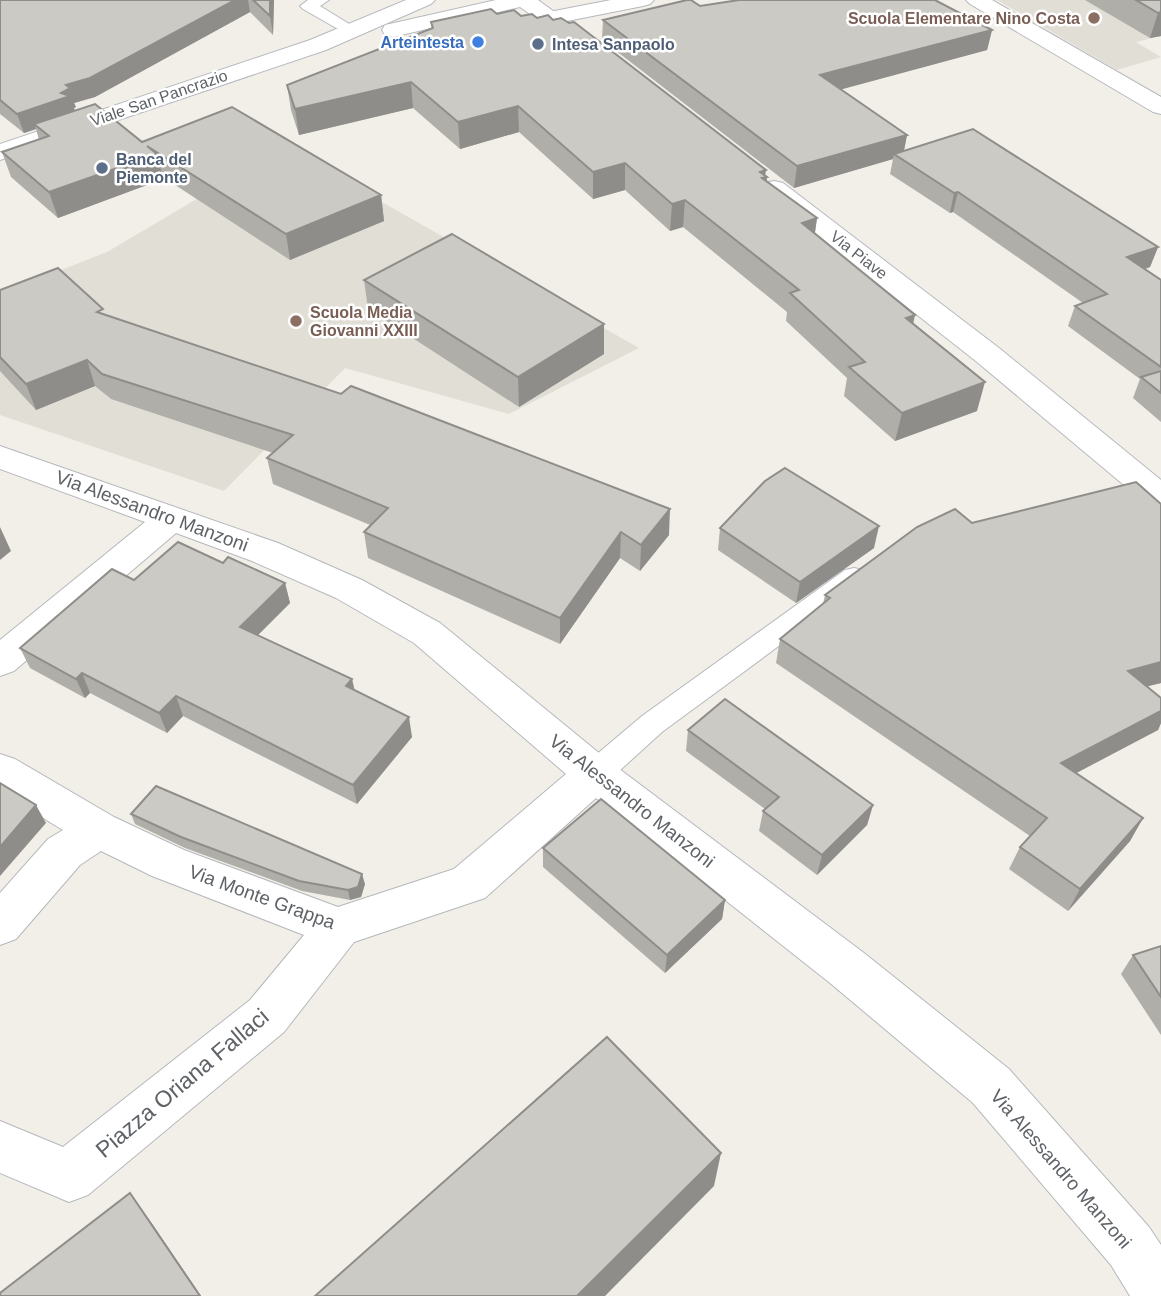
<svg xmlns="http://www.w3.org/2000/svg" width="1161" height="1296" font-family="Helvetica,sans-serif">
<rect width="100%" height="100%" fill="#f1efe8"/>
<g fill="#e1ded6">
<polygon points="997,0 1161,0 1161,36 1136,42 1161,57 1117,70"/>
<polygon points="285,147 639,348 509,414 345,368 224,491 0,415 0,294 107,252"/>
</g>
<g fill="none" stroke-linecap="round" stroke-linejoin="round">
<g stroke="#b5b8bc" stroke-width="2">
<g id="lane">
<polygon points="308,0 329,0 320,6 359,30 351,35 345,33 303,9 300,6"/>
<polygon points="854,568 863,570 867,577 863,584 662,732 606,783 595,786 584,783 580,774 584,765 642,716 845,570"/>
</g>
</g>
<g stroke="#b5b8bc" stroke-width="2">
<g id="street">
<polygon points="611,0 654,0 650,4 643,6 552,24 544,23 541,18 544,13"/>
<polygon points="966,0 992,0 1161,97 1161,114 1153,112 970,4"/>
<polygon points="0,446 278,543 362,580 440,623 610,762 864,953 1009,1069 1149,1227 1161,1245 1161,1296 1130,1296 1111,1265 973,1103 830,983 596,798 485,898 354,942 284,1032 88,1195 69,1202 0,1173 0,1121 63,1147 250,1000 304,935 152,876 101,851 80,865 16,939 0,945 0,893 48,839 63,830 0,792 0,754 15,759 114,817 184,850 338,907 454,869 566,774 414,643 336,598 252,561 176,533 14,671 0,676 0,640 145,522 0,469"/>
</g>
</g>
<g stroke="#b6babf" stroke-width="2">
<g id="secondary">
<polygon points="406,0 435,0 431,4 326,50 0,160 0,144 310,40"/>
<polygon points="496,0 538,0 608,51 605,56 589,56 520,7 393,37 385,35 382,30 385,25"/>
<polygon points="774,181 783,183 999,348 1161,480 1161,509 1149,506 977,362 765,195 761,189 765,183"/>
</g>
</g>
<use href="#lane" fill="#fff" fill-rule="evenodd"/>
<use href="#street" fill="#fff" fill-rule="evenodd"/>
<use href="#secondary" fill="#fff" fill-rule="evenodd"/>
</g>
<g fill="#afaea9">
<polygon points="0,0 274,0 273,35 250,12 95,97 74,103 76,107 74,108 75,111 142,142 381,195 384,221 290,260 163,177 163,179 58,218 11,177 2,152 39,140 36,129 24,133 0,114"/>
<polygon points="1085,0 1161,0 1161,36 1150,38"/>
<polygon points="700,6 992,30 987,50 841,89 907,135 904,150 1158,247 1150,267 1145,269 1161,280 1161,422 1133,398 1140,379 1068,326 1075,306 1083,303 953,212 950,213 890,174 893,159 794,188 602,40 603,20"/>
<polygon points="497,14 537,18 765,176 767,177 766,181 817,218 815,233 913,325 977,411 895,441 844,396 847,378 786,321 787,312 683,227 670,231 625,190 593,199 519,132 460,149 413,108 299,135 291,110 287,85 432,29 431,22"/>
<polygon points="364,280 604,354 519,407 368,309"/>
<polygon points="0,290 105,315 669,535 640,571 620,558 560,644 368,558 364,532 370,525 273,484 267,458 273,453 111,399 95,386 36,410 0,371"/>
<polygon points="1161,504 1161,683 1147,686 1161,698 1161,723 1158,730 1075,773 1143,818 1130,841 1068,911 1009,869 1020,847 1030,836 776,663 780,639 823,604 825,595 972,523"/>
<polygon points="720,528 874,548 796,603 718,550"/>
<polygon points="223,563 285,583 290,603 258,635 352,679 355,691 412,737 357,804 183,716 167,733 90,693 85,698 30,668 20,648 134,580"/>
<polygon points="688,730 873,805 867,825 817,875 759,831 763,811 765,809 686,751"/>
<polygon points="131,814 365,884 361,897 350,900 302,891 185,848 135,824"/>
<polygon points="543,848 725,900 722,919 665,973 543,867"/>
<polygon points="1161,946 1161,1035 1121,974 1133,955"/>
</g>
<g fill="#8f8d8a">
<polygon points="235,0 248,0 250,12 95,97 74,103 76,107 74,108 76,116 34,124 36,129 24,133 17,114 61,93 66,85"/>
<polygon points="270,0 274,0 273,35 270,16"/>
<polygon points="1161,12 1161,36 1150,38 1158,13"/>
<polygon points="992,30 987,50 817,96 820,75"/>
<polygon points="411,82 413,108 299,135 295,109"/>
<polygon points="518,106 519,132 460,149 458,122"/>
<polygon points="907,135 903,156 894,154 893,159 794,188 797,166"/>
<polygon points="157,154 163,179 58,218 49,192"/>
<polygon points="625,163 625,190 593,199 593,172"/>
<polygon points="766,170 765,177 767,177 764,204 760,172"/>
<polygon points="958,192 953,212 950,213 954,193"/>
<polygon points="381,195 384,221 290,260 286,234"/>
<polygon points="685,200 683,227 670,231 672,204"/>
<polygon points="817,218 813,245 802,223"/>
<polygon points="1158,247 1150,267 1120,278 1127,257"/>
<polygon points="915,315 909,343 906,318"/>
<polygon points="604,324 604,354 519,407 518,377"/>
<polygon points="87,360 95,386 36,410 26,384"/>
<polygon points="985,382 977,411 895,441 902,413"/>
<polygon points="670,509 669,535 640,571 641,545"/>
<polygon points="879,526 874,548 796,603 800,582"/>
<polygon points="0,527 11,551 0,560"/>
<polygon points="621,532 620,558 560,644 560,618"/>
<polygon points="285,583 290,603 246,647 240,627"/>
<polygon points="1161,662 1161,683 1117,694 1128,671"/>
<polygon points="82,673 90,693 85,698 76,679"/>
<polygon points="352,679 356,699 346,686"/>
<polygon points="176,696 183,716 167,733 159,713"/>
<polygon points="1161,711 1161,723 1158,730 1050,787 1061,763"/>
<polygon points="409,717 412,737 357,804 353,785"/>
<polygon points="36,805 46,823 0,876 0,847"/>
<polygon points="873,805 867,825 817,875 822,855"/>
<polygon points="1143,818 1130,841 1068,911 1080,889"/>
<polygon points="362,874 365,884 361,897 350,900 348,890"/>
<polygon points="725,900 722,919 665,973 667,955"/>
<polygon points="721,1153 714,1186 605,1296 577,1296"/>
<polygon points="130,1193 153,1225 201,1296 200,1296"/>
</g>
<g fill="#cccac5" stroke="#8f8d8a" stroke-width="2">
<polygon points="0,0 235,0 90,78 66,85 70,88 61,93 70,96 17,114 0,100"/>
<polygon points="253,0 270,0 270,16"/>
<polygon points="687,0 691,0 700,6 739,0 935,0 992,30 820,75 907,135 797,166 603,20"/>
<polygon points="1136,0 1161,0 1161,12 1158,13"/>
<polygon points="491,9 497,14 514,10 521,16 532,14 537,18 548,15 553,20 561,18 569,23 574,22 766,170 760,172 767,177 762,178 817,218 802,223 915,315 906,318 985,382 902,413 849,367 865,362 790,293 799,290 685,200 672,204 625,163 593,172 518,106 458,122 411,82 295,109 287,85 433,28 431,22"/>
<polygon points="95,104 142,142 232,107 381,195 286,234 147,146 157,154 49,192 2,152 49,136 34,124"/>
<polygon points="973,129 1158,247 1127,257 1161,280 1161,367 1075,306 1107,294 958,192 954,193 894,154"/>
<polygon points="452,234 604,324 518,377 364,280"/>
<polygon points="58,268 103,309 97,312 341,394 351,386 670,509 641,545 621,532 560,618 364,532 388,508 267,458 293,435 102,374 87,360 26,384 0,357 0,290"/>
<polygon points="1161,371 1161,393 1141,377"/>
<polygon points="785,468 879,526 800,582 720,528 765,481"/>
<polygon points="1136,482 1161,504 1161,662 1128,671 1161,698 1161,711 1061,763 1143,818 1080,889 1020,847 1047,818 780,639 830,598 825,595 917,527 955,509 972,523"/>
<polygon points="178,542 223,563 228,557 285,583 240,627 352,679 346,686 409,717 353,785 176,696 159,713 82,673 76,679 20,648 112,569 134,580"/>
<polygon points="725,699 873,805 822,855 763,811 779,797 688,730"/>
<polygon points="0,783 36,805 0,847"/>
<polygon points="156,786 362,874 358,887 348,890 299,881 181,837 131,814"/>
<polygon points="601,799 725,900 667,955 543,848"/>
<polygon points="1161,946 1161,997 1133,955"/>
<polygon points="607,1037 721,1153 577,1296 315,1296"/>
<polygon points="130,1193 200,1296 0,1296 0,1293"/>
</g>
<g fill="#8d6e63" stroke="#fff" stroke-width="2.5">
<circle cx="1094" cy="18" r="7"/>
<circle cx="296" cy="321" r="7"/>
</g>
<circle fill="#3f7fe0" stroke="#fff" stroke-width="2.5" cx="478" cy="42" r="7"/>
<g fill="#5c6f8a" stroke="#fff" stroke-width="2.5">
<circle cx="538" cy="44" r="7"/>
<circle cx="102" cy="168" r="7"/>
</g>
<g text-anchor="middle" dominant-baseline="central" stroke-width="5" stroke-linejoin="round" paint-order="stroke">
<g font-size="16" font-weight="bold" fill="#785e54" stroke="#fff" text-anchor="end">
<text x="1080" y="18">Scuola Elementare Nino Costa</text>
<text x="310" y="312" text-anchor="start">Scuola Media<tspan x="310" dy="18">Giovanni XXIII</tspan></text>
</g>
<g font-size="16" font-weight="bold" fill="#366cbe" stroke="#fff" text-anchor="end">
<text x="464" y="42">Arteintesta</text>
</g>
<g font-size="16" font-weight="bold" fill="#4e5e75" stroke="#fff" text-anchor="start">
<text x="552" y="44">Intesa Sanpaolo</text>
<text x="116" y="159">Banca del<tspan x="116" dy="18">Piemonte</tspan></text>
</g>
<g font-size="16" fill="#5f6368" stroke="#fff">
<text transform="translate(159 98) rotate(-19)">Viale San Pancrazio</text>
<text transform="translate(859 255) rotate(38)">Via Piave</text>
</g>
<g font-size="19" fill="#5f6368" stroke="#fff">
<text transform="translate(152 511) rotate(20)">Via Alessandro Manzoni</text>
<text transform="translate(632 801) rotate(38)">Via Alessandro Manzoni</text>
<text transform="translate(262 897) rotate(20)">Via Monte Grappa</text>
<text transform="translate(1061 1169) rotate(49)">Via Alessandro Manzoni</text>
</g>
<g font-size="23" fill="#5f6368" stroke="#fff">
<text transform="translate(182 1083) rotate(-40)">Piazza Oriana Fallaci</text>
</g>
</g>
</svg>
